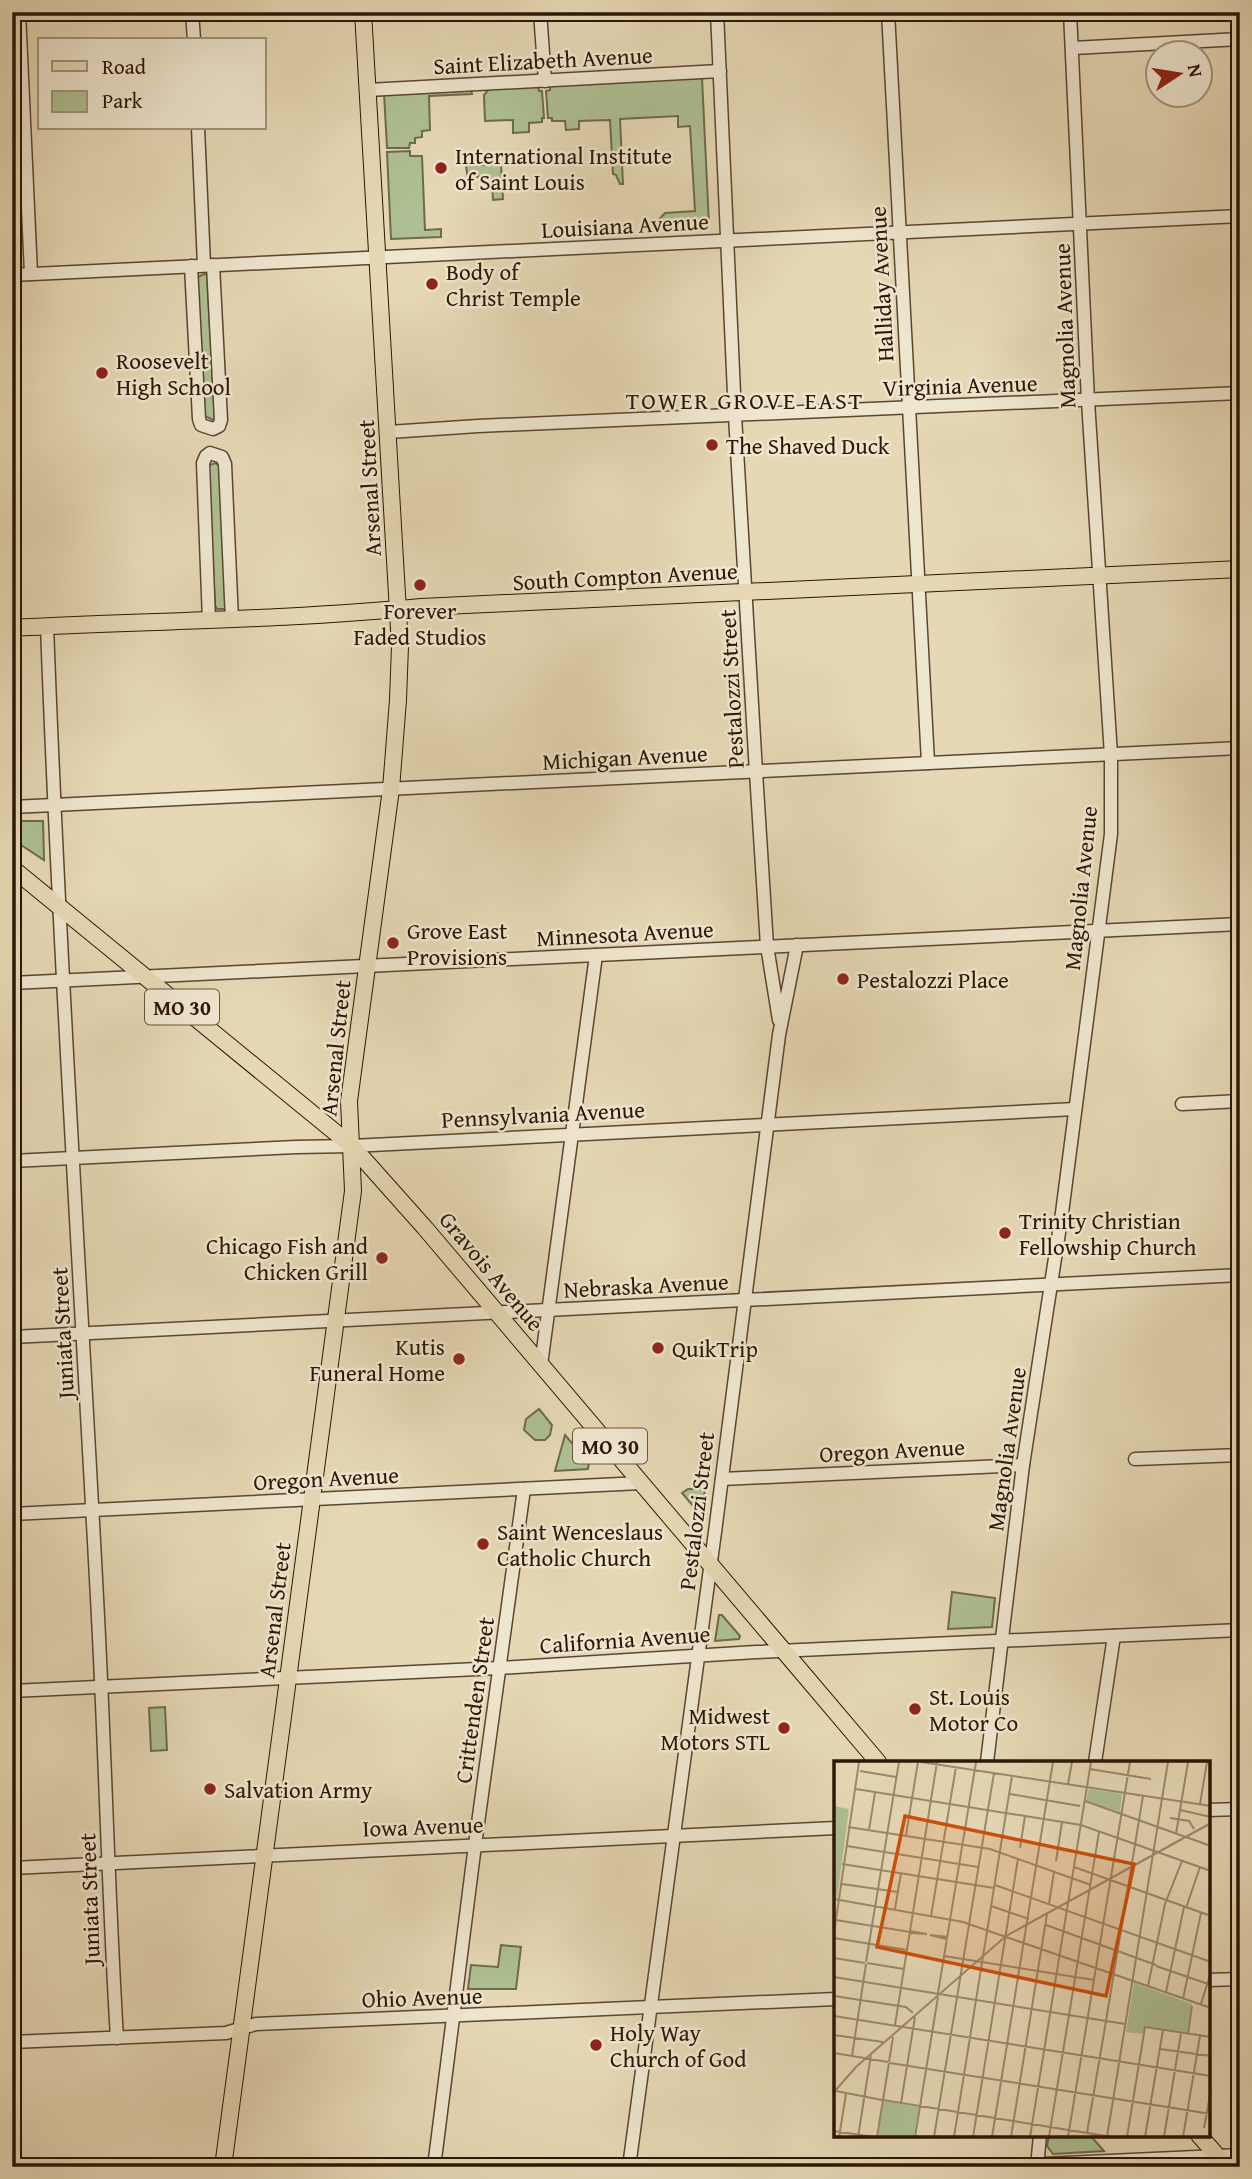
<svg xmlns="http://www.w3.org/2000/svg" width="1252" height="2179" font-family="'Gentium Book Plus',serif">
<rect width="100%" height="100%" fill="#e6d8b5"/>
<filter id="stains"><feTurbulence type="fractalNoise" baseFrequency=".00286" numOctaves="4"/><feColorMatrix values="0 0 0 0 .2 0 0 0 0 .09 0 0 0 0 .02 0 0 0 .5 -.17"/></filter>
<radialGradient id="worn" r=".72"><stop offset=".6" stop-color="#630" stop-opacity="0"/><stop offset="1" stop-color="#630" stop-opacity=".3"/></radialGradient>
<g fill="#aec093" stroke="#6d6b4c" stroke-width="2">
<polygon points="702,78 709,225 652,227 665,213 695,211 690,126 678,127 678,116 620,119 623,184 620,184 616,175 613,174 610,120 579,121 579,129 566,130 565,121 552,121 552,118 548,118 546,91 550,90 550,85"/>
<polygon points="538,86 539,91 542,91 544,118 542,118 542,122 529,123 529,132 513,133 513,120 485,121 484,95 489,89"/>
<polygon points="471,90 472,94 429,96 430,130 422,131 422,137 415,138 415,143 410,143 409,148 387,148 384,93"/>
<polygon points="410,151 410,156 422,156 425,230 441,229 441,237 391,239 387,152"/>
<polygon points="501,164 503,199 493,200 492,179 486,175 468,179 466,166"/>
<polygon points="204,274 207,275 215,419 213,420 205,416 197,281 198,277"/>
<polygon points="215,463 220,466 226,609 217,609 215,605 208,466"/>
<polygon points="12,821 43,821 44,860 12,839"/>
<polygon points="539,1409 552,1425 550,1435 545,1440 535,1440 524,1430 526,1419"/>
<polygon points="565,1435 589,1463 588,1469 555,1471"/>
<polygon points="688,1489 705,1489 702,1513 699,1513 682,1493"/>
<polygon points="952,1592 995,1598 992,1627 948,1629"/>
<polygon points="719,1615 722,1615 740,1636 739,1639 715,1641"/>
<polygon points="165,1707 167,1750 151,1751 149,1708"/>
<polygon points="501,1945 521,1947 516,1989 468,1989 471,1965 498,1967"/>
<polygon points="1049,2135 1090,2135 1104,2151 1053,2154 1047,2146"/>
</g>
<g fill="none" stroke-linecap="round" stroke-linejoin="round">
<g stroke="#5a4630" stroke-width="15">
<g id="minor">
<polyline points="19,12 31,274"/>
<polyline points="192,12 194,40"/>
<polyline points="540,12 545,81"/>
<polyline points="717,12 735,416 756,772 767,946 779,1020"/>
<polyline points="888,12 928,763"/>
<polyline points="1073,48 1240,39"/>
<polyline points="368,90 720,71"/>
<polyline points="198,128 204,265"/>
<polyline points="191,266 199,419 201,425 213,429 219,426 221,420 213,265"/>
<polyline points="12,275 1240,216"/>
<polyline points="389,432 478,426 1240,393"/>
<polyline points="209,621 203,463 206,456 210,453 222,457 225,464 232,620"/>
<path d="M47,626C59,950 80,1274 97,1598C105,1744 108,1891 117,2038"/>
<polyline points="12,807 1240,748"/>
<polyline points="12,983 1240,924"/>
<polyline points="1182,1104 1240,1101"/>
<polyline points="12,1161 296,1147 352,1146 1075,1109"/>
<polyline points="12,1337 1240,1275"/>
<polyline points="541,1365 596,955"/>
<polyline points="1135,1459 1240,1455"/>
<polyline points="722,1479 1023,1465"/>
<polyline points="12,1514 641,1483"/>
<polyline points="12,1691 499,1668 756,1652 1240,1630"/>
<polyline points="987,1762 1023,1465 1062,1213 1111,834 1111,755 1088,401 1070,12"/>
<polyline points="1095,1762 1114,1636"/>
<polyline points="1208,1810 1240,1809"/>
<polyline points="12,1868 836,1828"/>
<polyline points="1208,1980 1240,1979"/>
<polyline points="12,2042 226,2033 256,2024 836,1999"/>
<polyline points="434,2167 475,1845 524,1489"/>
<polyline points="629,2167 715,1532 779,1035 797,945"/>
<polyline points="975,2167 1240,2155"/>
<polyline points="1037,2167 1040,2135"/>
</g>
</g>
<g stroke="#2c1604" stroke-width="18">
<g id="major">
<path d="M12,628C149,621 285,620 421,607L1240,569"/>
<polyline points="12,868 352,1146 425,1228 878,1762"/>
<polyline points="1199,2135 1227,2167"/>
<polyline points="223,2167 353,1191 349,1101 391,789 398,700 400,646 363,12"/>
</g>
</g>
<use href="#minor" stroke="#efe6cf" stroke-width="12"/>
<use href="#major" stroke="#e6d8b5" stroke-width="16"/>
</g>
<g fill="#8f2418" stroke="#efe6cf" stroke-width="2.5">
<circle cx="441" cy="168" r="7"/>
<circle cx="432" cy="284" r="7"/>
<circle cx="102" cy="373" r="7"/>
<circle cx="712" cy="445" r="7"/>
<circle cx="420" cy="585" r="7"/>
<circle cx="393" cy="943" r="7"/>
<circle cx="843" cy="979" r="7"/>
<circle cx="1005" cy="1233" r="7"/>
<circle cx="382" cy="1258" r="7"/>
<circle cx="658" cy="1348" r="7"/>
<circle cx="459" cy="1359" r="7"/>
<circle cx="483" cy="1544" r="7"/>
<circle cx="915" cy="1709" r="7"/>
<circle cx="784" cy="1728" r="7"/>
<circle cx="210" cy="1789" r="7"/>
<circle cx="596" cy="2045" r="7"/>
</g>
<g text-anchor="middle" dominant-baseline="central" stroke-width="5" stroke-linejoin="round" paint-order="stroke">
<g fill="#efe6cf" stroke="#665441" stroke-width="2">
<rect x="145" y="989.5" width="74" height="35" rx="5"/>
<rect x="573" y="1428.5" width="74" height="35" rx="5"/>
</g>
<g font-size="21" font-weight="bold" fill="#2c1604">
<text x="182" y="1007">MO 30</text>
<text x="610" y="1446">MO 30</text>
</g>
<g font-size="23" fill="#2c1604" stroke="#efe6cf">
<text transform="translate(543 60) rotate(-3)">Saint Elizabeth Avenue</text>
<text transform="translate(625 225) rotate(-3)">Louisiana Avenue</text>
<text transform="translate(881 284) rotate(-93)">Halliday Avenue</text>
<text transform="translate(1064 326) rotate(-92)">Magnolia Avenue</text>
<text transform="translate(960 385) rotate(-2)">Virginia Avenue</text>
<text transform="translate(369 488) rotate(-93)">Arsenal Street</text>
<text transform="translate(625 576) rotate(-3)">South Compton Avenue</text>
<text transform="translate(731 689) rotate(-93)">Pestalozzi Street</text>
<text transform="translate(625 757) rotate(-3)">Michigan Avenue</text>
<text transform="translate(1080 888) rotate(-84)">Magnolia Avenue</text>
<text transform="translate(625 933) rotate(-3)">Minnesota Avenue</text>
<text transform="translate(335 1048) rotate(-84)">Arsenal Street</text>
<text transform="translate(543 1114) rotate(-3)">Pennsylvania Avenue</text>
<text transform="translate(492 1271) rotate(50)">Gravois Avenue</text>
<text transform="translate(646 1285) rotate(-3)">Nebraska Avenue</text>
<text transform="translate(62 1333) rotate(-93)">Juniata Street</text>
<text transform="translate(1006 1449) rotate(-82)">Magnolia Avenue</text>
<text transform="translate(892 1450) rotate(-3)">Oregon Avenue</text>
<text transform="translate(326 1478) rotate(-3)">Oregon Avenue</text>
<text transform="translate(696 1511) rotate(-83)">Pestalozzi Street</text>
<text transform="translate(274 1610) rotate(-83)">Arsenal Street</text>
<text transform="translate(625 1639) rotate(-4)">California Avenue</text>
<text transform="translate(474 1700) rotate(-82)">Crittenden Street</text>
<text transform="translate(423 1826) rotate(-2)">Iowa Avenue</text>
<text transform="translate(89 1899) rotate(-92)">Juniata Street</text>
<text transform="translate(422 1997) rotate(-2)">Ohio Avenue</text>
</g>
<g font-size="23" fill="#2c1604" stroke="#efe6cf" text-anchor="start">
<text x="455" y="155">International Institute<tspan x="455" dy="26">of Saint Louis</tspan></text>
<text x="446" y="271">Body of<tspan x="446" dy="26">Christ Temple</tspan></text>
<text x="116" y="360">Roosevelt<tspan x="116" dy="26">High School</tspan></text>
<text x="726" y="445">The Shaved Duck</text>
<text x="420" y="610" text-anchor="middle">Forever<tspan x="420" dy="26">Faded Studios</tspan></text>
<text x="407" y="930">Grove East<tspan x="407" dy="26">Provisions</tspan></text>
<text x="857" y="979">Pestalozzi Place</text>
<text x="1019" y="1220">Trinity Christian<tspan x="1019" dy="26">Fellowship Church</tspan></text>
<text x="368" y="1245" text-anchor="end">Chicago Fish and<tspan x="368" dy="26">Chicken Grill</tspan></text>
<text x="445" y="1346" text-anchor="end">Kutis<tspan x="445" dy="26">Funeral Home</tspan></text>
<text x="672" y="1348">QuikTrip</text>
<text x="497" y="1531">Saint Wenceslaus<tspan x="497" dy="26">Catholic Church</tspan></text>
<text x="929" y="1696">St. Louis<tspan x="929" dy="26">Motor Co</tspan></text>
<text x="770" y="1715" text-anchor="end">Midwest<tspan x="770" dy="26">Motors STL</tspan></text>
<text x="224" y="1789">Salvation Army</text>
<text x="610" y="2032">Holy Way<tspan x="610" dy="26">Church of God</tspan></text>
</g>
<g font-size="24" letter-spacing="2" fill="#2c1604" stroke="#efe6cf">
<text x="745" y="400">TOWER GROVE EAST</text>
</g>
</g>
<g transform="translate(834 1761)">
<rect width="376" height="376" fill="#e6d8b5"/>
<path d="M255,28L288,33L286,51L252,40ZM0,45L15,48L3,137L0,136ZM300,222L358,243L353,271L311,265L309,273L292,271ZM49,340L85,346L80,376H44Z" fill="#aec093"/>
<path fill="none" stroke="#9c8a6e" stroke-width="2" d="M87,1L377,45M256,8L317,18M26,10L62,16M234,23L238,1M22,28L247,64L377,110M176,33L246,45M251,40L377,85M366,43L373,1M346,49L377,56M336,57L355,60L360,68M14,66L156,88L257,124M35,69L41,32M342,73L354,1M72,74L84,1M13,85L144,106M186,87L191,55M222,100L228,61M8,103L160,127M240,106L377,155M8,123L64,131M161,124L377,201M0,138L129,161L377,247M215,143L220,111M157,145L195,158M352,147L366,106M61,148L67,112M97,155L122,6M2,159L76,171M212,164L322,204M0,172L25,1M76,172L93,173L76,170M0,177L73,189M112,178L96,174L114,176M110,195L260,219M0,197L31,202M32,201L65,1M33,202L70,208M322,205L377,224M0,216L291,263M314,225L331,143L348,100M332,231L350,146M104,232L142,1M0,235L72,246L79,252M349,238L367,152M367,243L377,211M0,255L377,315M272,260L309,35M61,264L103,1M354,273L358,245M0,274L49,281M326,288L377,295M0,292L54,301M18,295L32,203M55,301L59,276M56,302L377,353M2,330L48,339M0,331L22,306L172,175L377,62M49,339L278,376M67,342L81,256M370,367L377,329M0,370L40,376M253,372L272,260M5,376L12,333M24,376L37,294M43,376L55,302M81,376L104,236M100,376L160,12M120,376L178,15M139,376L184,98M158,376L219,1M177,376L213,153M196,376L257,1M215,376L265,71M234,376L296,1M273,376L334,1M293,376L311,266L377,276M311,376L329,269M330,376L347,272M349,376L366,275"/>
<path fill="#cc4f0b" fill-opacity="0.15" stroke="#cc4f0b" stroke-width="3.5" d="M71,55L300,103L272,235L43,186Z"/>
<rect width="376" height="376" fill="none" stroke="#2c1604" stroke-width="3.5"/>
</g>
<rect width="1252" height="2179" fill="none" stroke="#e6d8b5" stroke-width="42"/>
<rect x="14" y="14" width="1224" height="2151" fill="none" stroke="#2c1604" stroke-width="3.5"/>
<rect x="21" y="21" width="1210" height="2137" fill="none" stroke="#2c1604" stroke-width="2"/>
<rect x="38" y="38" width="228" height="91" fill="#efe6cf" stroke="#a1937e" stroke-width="2"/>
<rect x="52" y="61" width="35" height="10" fill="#e6d8b5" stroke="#a1937e" stroke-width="2"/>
<text x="102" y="74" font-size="21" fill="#2c1604">Road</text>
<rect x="52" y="91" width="35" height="21" fill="#aec093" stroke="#a1937e" stroke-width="2"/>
<text x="102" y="108" font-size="21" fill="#2c1604">Park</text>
<g transform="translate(1179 74) rotate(78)"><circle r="33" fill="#efe6cf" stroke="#a1937e" stroke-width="2"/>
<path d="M0-5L12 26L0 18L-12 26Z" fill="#8f2418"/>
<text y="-10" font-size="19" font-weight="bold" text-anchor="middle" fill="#2c1604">N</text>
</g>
<rect width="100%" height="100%" filter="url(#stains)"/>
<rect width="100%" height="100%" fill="url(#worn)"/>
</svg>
